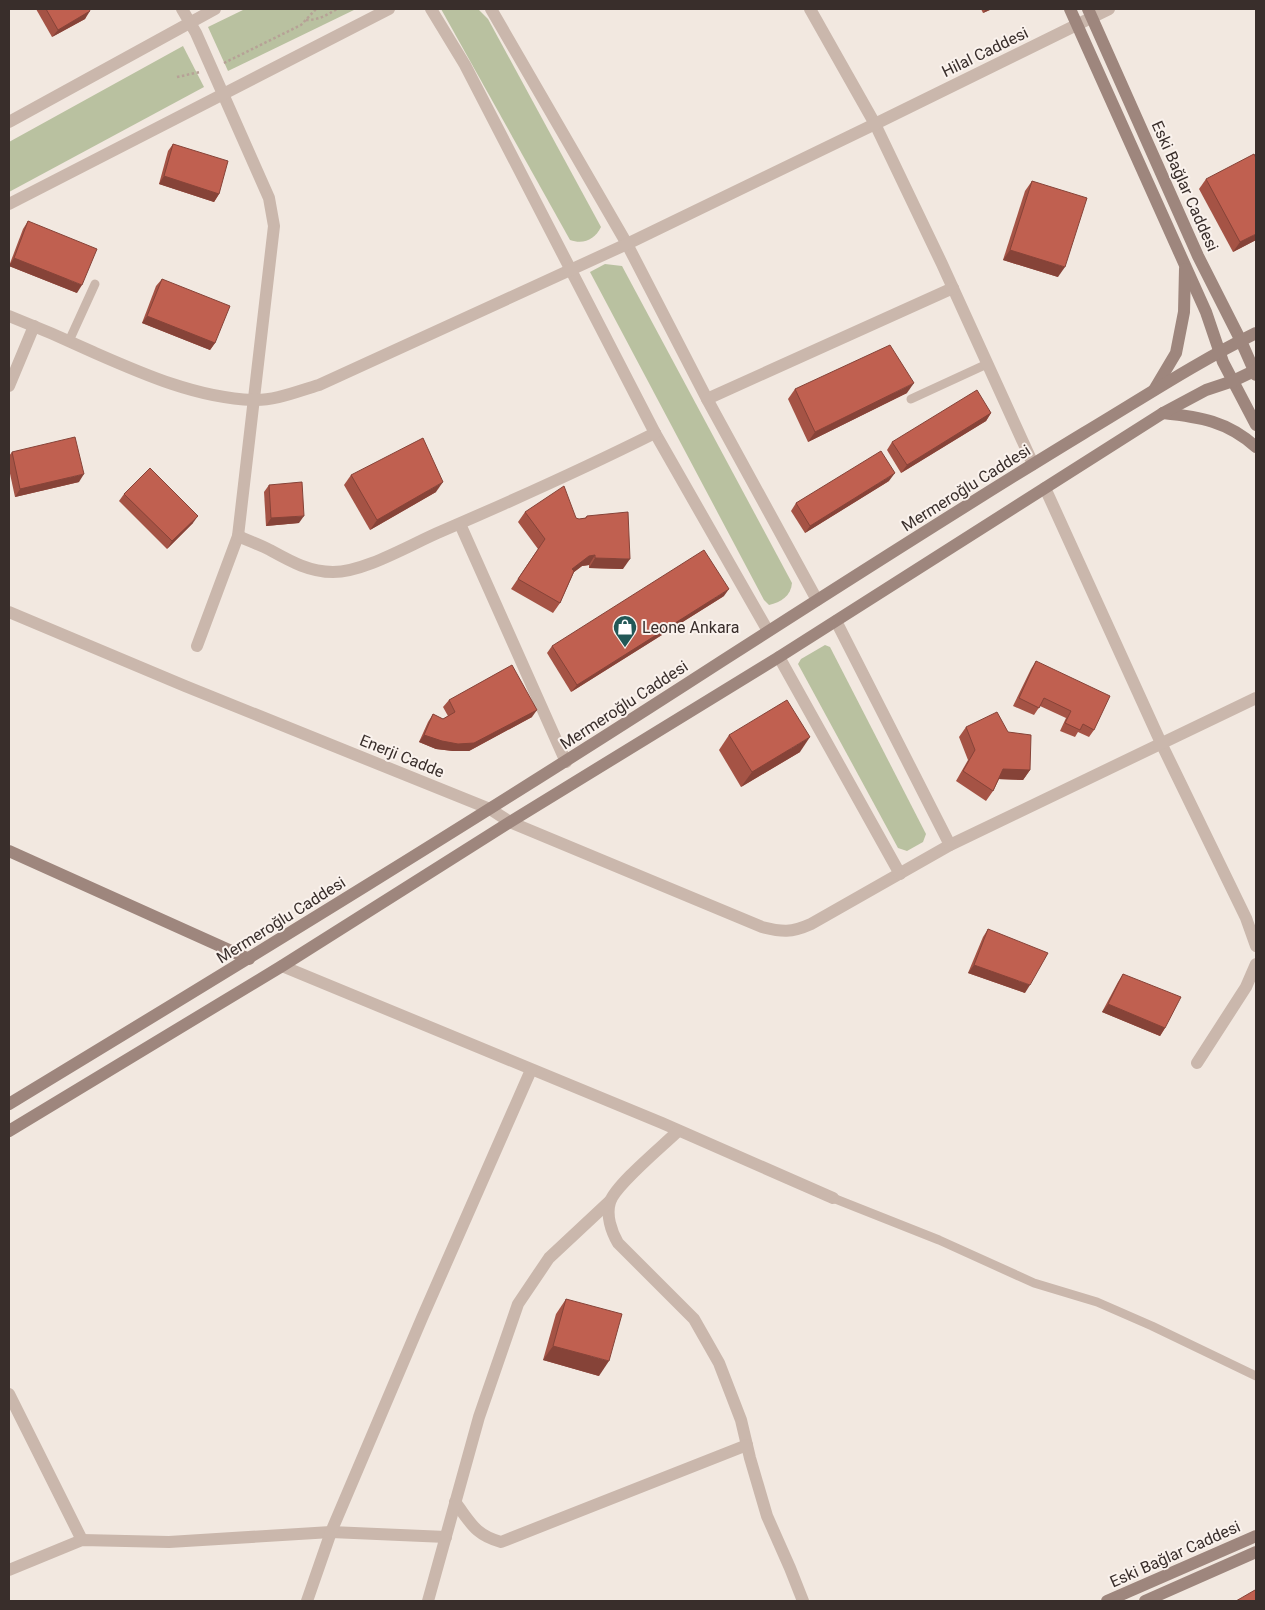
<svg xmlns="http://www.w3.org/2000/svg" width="1265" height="1610" font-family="Roboto,sans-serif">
<rect width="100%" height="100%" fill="#f2e8e0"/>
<g fill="#b9c1a0">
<polygon points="245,9 356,9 228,71 208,27"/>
<path d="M441,9H478L488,19L601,227C595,239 584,245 570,240Z"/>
<polygon points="183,46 204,87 9,192 9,142"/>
<path d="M605,264L622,266L792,583C791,596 781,602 769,605L764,600L590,272Z"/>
<polygon points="825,645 830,647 926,834 923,842 907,851 898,848 798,664 801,659"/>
</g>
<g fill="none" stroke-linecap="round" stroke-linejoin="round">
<g stroke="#b6a196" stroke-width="2.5" stroke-dasharray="2.5 2.5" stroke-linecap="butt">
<path d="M306,20C319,20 327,15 337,9"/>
<polyline points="224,63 301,25 316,9"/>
<polyline points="177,77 200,72"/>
</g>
<g stroke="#cab7ac" stroke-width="9">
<polyline points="69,341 95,284"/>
<polyline points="911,399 987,364"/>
<polyline points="833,1198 939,1240 1034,1283 1097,1302 1152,1326 1256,1376"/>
</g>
<g stroke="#cab7ac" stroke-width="12">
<polyline points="182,9 196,33 269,198 274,226 238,536 197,646"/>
<polyline points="431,9 465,65 655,433 768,631"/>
<polyline points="491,9 627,244 707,399 817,600"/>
<polyline points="810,9 875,124 942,264 1033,464"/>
<polyline points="9,122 215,9"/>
<polyline points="9,204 389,9"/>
<path d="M9,316C37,327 65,339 93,352C143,374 197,398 253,400C275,401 298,391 319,385L627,244L875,124L1109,9"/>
<polyline points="9,386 34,326"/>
<polyline points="707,399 953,288"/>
<polyline points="1045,488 1161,743 1246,918 1256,946"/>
<polyline points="460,524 566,762"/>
<path d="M238,536C249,541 260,545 270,550C290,561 309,572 333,572C365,572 411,544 442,531C514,500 585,468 655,433"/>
<path d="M9,612L185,686L490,809L510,822L762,927C782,932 791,933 811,924L950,845L1256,698"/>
<polyline points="836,621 950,845"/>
<polyline points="779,657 900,874"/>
<polyline points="282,966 662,1123 833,1198"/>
<polyline points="1197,1063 1246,987 1256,964"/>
<path d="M678,1131C664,1145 615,1185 610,1202C606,1215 611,1231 618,1243L694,1319L719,1363L741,1420L750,1458L767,1516L790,1568L803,1601"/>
<polyline points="9,1394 82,1540"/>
<path d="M455,1502C471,1523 475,1535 501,1542L747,1445"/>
<polyline points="9,1570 82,1540 169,1542 331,1532 446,1537"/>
<polyline points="307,1601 331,1532 422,1318 531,1070"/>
<polyline points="428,1601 479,1417 518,1304 549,1258 610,1201"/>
</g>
<g stroke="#9e867d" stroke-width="12">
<polyline points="1070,9 1206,312 1223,362 1256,425"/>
<polyline points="1088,9 1198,256 1241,341 1256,375"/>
<polyline points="1154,390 1176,353 1184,312 1185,269"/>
<path d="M1163,413C1200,417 1227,421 1256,447"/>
<polyline points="9,851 249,959"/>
<path d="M9,1104C248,959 487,813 722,661C842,584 962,507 1084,433C1141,399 1197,362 1256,333"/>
<polyline points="9,1131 282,966 510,822 779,657 1163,413 1206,390 1233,381 1256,370"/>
<polyline points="1107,1601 1256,1536"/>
<polyline points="1145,1601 1256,1552"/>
</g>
</g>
<g fill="#a55345">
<polygon points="36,9 89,9 85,19 52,37"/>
<polygon points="981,9 992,9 983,13"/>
<polygon points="173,144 219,194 214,202 159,184 168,151"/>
<polygon points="1206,179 1256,240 1233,252 1199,189"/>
<polygon points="1032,181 1058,277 1003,260 1025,191"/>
<polygon points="28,221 77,293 9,266 23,229"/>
<polygon points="162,279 215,343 210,350 142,323 156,286"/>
<polygon points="795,389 907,393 808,442 788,399"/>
<polygon points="991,413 986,421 901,473 887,450 892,442"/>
<polygon points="12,452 79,482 15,497 9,469 9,456"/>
<polygon points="351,475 436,492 370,530 344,485"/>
<polygon points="889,481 805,533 791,511 796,503"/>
<polygon points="269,485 299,523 266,526 264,492"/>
<polygon points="124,494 193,523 167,549 119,501"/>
<polygon points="525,512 576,518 579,519 585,518 587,516 623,569 589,568 589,565 582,566 574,572 560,603 553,613 511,589 538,549 518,522"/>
<polygon points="724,596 571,692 547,653 552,646"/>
<polygon points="1036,661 1094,730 1089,737 1078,732 1075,737 1060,731 1066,718 1040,706 1034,715 1013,706 1031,669"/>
<polygon points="449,700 532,717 469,751 453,751 436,749 419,742 428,722 433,714 443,719 448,716 443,707"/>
<polygon points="966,727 1008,732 1030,770 1023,780 999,779 993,791 986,801 956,781 968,760 959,737"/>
<polygon points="729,735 800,752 741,787 719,750"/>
<polygon points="988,929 1025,993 968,973 983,937"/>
<polygon points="1123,974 1165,1028 1160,1036 1102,1012 1118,982"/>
<polygon points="566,1299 599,1376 543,1360 556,1314"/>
</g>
<g fill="#864338">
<polygon points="986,9 992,9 983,13"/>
<polygon points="90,11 85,19 52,37 58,30"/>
<polygon points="164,176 219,194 214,202 159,184"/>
<polygon points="1256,234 1256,240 1233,252 1240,242"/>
<polygon points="1010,250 1065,267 1058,277 1003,260"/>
<polygon points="14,258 82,285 77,293 9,266"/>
<polygon points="147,316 215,343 210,350 142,323"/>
<polygon points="914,383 907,393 808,442 815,432"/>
<polygon points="991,413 986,421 901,473 907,465"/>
<polygon points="895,473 889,481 805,533 810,526"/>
<polygon points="84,474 79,482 15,497 20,489"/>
<polygon points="443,482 436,492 370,530 377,520"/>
<polygon points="198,516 193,523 167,549 172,541"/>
<polygon points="304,516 299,523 266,526 271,518"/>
<polygon points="595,555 589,565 582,566 565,579 572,569 589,556"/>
<polygon points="595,558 630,559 623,569 589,568"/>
<polygon points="729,589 724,596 571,692 577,685"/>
<polygon points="537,710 532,717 469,751 453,751 436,749 419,742 424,735"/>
<polygon points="810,737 800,752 741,787 752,772"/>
<polygon points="1003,769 1030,770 1023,780 996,779"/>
<polygon points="974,965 1030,985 1025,993 968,973"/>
<polygon points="1108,1004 1165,1028 1160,1036 1102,1012"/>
<polygon points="553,1346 609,1361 599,1376 543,1360"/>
</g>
<g fill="#c06050" stroke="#864338">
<polygon points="46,9 89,9 90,11 58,30"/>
<polygon points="173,144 228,161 219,194 164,176"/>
<polygon points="1254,154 1256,158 1256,234 1240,242 1206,179"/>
<polygon points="1032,181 1087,198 1065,267 1010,250"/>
<polygon points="28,221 97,249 82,285 14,258"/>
<polygon points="162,279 230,306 215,343 147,316"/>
<polygon points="890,345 914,383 815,432 795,389"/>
<polygon points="977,390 991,413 907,465 892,442"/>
<polygon points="75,437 84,474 20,489 12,452"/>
<polygon points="423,438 443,482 377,520 351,475"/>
<polygon points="881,451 895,473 810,526 796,503"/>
<polygon points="150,468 198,516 172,541 124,494"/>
<polygon points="302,482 304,516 271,518 269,485"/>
<polygon points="564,486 576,518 579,519 586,518 587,516 628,512 630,559 595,558 595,555 589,556 572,569 574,571 560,603 518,579 545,539 525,512"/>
<polygon points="704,550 729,589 577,685 552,646"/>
<polygon points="1036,661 1110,696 1094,730 1083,724 1080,730 1065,723 1071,711 1044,698 1039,708 1019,698"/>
<polygon points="512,665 537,710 474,743 458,744 442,741 424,735 433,714 443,719 455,712 449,700"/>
<polygon points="787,700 810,737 752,772 729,735"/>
<polygon points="997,712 1008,732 1031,735 1030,770 1003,769 993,791 963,771 975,750 966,727"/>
<polygon points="988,929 1048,953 1030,985 974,965"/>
<polygon points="1123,974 1181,997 1165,1028 1108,1004"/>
<polygon points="566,1299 622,1314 609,1361 553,1346"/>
<polygon points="1255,1590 1256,1591 1256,1601 1236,1601"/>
</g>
<defs>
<g id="shop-pin" transform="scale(1.25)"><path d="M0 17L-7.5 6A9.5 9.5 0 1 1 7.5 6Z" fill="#225857" stroke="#faf2ed"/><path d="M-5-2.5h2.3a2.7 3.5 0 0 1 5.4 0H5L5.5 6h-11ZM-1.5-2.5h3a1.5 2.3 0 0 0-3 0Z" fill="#fff"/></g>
</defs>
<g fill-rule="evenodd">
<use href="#shop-pin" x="625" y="627"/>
</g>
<g text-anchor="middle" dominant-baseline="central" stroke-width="4" stroke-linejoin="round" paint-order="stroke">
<g font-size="16" fill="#392e2b" stroke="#faf2ed">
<text transform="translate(985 52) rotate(-26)">Hilal Caddesi</text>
<text transform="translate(1185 186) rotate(66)">Eski Bağlar Caddesi</text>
<text transform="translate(966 488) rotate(-32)">Mermeroğlu Caddesi</text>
<text transform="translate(624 705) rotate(-33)">Mermeroğlu Caddesi</text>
<text transform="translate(402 756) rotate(22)">Enerji Cadde</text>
<text transform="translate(281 920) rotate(-32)">Mermeroğlu Caddesi</text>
<text transform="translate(1175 1554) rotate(-24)">Eski Bağlar Caddesi</text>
</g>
<g font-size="16" fill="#392e2b" stroke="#faf2ed" text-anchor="start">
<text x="642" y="627">Leone Ankara</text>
</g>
</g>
<rect width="1265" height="1610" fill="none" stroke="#392e2b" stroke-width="20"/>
</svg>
